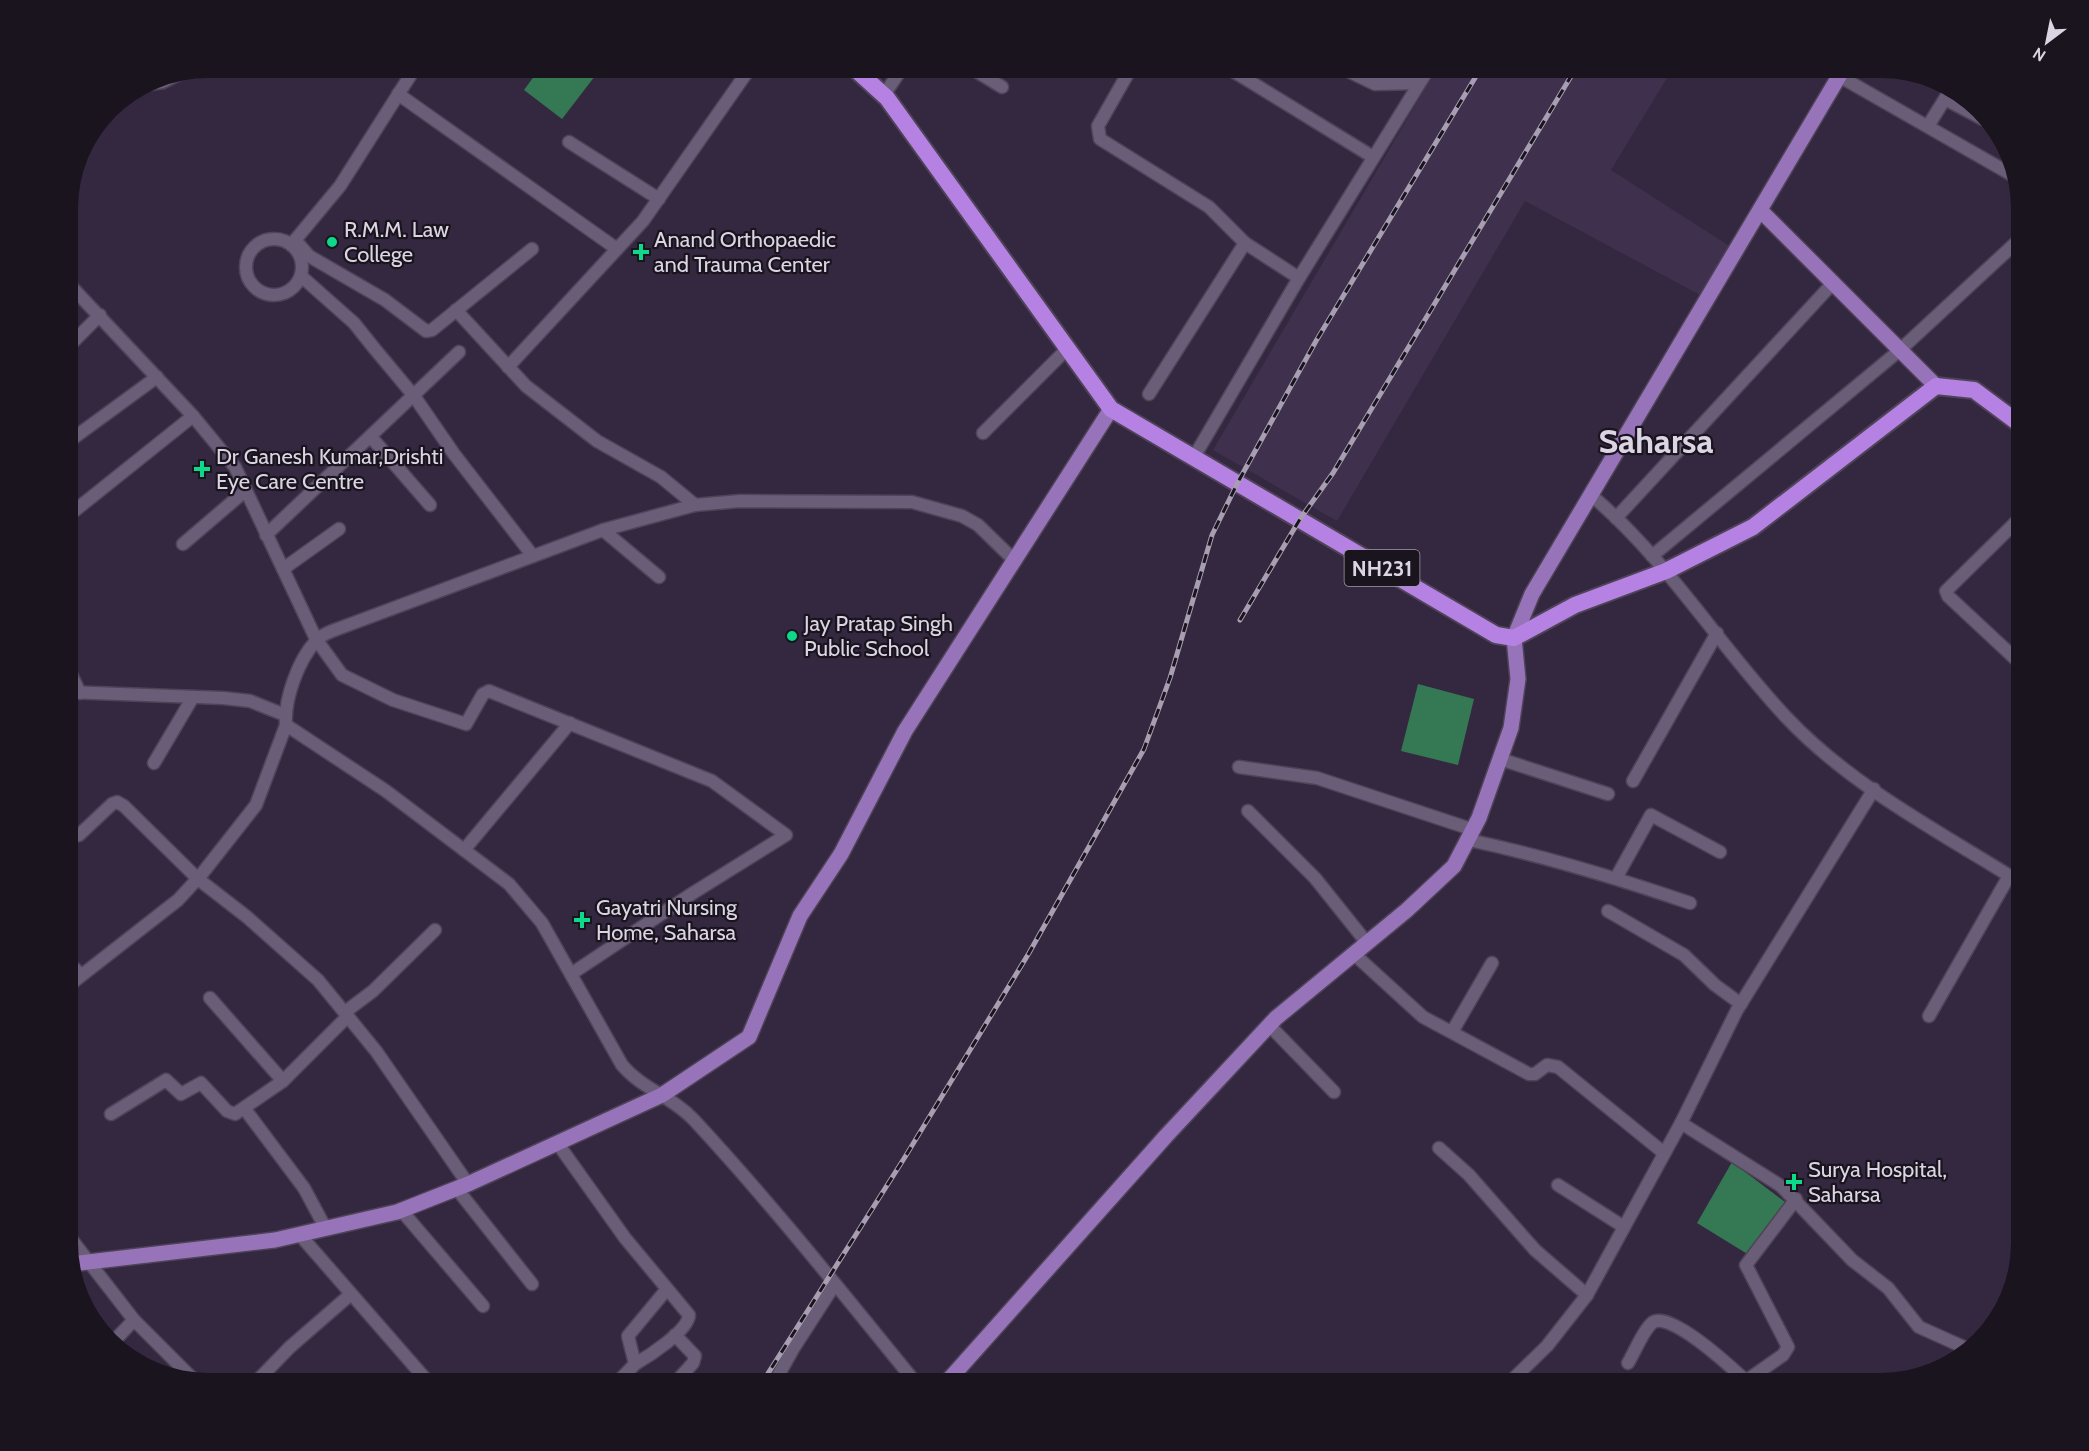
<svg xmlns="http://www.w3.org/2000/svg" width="2089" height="1451" font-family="Cabin,sans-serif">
<rect width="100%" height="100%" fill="#342840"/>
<polygon fill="#3f304e" points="1437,68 1673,68 1611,170 1731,247 1702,296 1525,201 1337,521 1213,450"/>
<g fill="#347854">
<polygon points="540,68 583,68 595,76 562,119 524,90"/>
<polygon points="1418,684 1474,699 1458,765 1401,751"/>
<polygon points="1732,1162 1789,1205 1749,1255 1697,1223"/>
</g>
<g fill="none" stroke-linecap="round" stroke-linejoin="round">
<g stroke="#4e4357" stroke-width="15">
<g id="minor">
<polyline points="971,68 1002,87"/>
<polyline points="1131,68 1098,126 1100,139 1209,207 1245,243 1299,278"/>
<polyline points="1228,68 1373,157"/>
<polyline points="1342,68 1375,84 1419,83"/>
<polyline points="1839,76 2014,176"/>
<polyline points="144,85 163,82 181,73"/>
<polyline points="398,94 617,249"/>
<polyline points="884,95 902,68"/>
<polyline points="1945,99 1983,119"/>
<polyline points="1928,126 1951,89"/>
<polyline points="569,142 659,199"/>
<circle cx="274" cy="267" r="28"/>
<polyline points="295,240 309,256 385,300 426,331 432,330 532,249"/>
<polyline points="291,245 340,186 415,68"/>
<polyline points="301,276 354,323 374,348 414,396 454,454 533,556"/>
<polyline points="68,283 193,416 235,467 316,639 342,675 393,700 466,724 483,694 489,691 712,781 786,835 693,893 571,974"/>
<polyline points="456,310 526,386 597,441 661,477 695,505"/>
<polyline points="68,347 100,315"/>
<polyline points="508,367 643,221 750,68"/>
<polyline points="1149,394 1245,243"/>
<polyline points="983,433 1067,349"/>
<polyline points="371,437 430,505"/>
<polyline points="68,442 157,377"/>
<polyline points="1194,457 1299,278 1429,68"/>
<path d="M1591,495C1667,559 1719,646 1787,718C1852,787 1942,833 2021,883"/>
<polyline points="68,516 193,416"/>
<polyline points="2021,517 1946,591 1948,596 2021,664"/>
<polyline points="1616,518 1833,283"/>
<polyline points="603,530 659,577"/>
<polyline points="266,535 459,352"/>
<polyline points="183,544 245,491"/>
<polyline points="1652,556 1900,350 2021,238"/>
<polyline points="283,569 339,529"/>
<polyline points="68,668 80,693"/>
<polyline points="68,692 223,698 250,701 285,715"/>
<polyline points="1500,759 1608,794"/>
<polyline points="154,763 193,697"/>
<polyline points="1239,767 1317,778 1474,830"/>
<polyline points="1633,781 1717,633"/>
<polyline points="1248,811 1315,878 1367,943"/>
<polyline points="68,829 75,836 79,835 112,804 117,802 124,806 198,879 247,917 318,980 376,1051 468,1184"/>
<path d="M1469,840C1544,856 1617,878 1690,903"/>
<polyline points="464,850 570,723"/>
<polyline points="1616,878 1651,815 1720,852"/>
<polyline points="1608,911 1684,955 1715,985 1741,1004"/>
<polyline points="1354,954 1423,1017 1529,1074 1535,1074 1547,1065 1558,1067 1664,1153"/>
<polyline points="68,962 81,975"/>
<polyline points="68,986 178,900 201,875 256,805 286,725"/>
<polyline points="210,998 283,1081"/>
<polyline points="345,1012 373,991 435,930"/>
<polyline points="1929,1016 2009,876"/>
<polyline points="1269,1025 1334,1092"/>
<polyline points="1452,1032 1492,963"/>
<polyline points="244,1108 304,1188 326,1229"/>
<polyline points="111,1114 166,1080 181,1094 201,1083 227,1111 235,1114 283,1081 348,1016"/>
<polyline points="1681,1123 1781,1186 1852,1260 1888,1288 1919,1327 1968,1349"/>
<path d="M558,1144L625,1238L689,1315C688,1331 649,1356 635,1364"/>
<polyline points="1439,1148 1469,1175 1535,1250 1587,1295"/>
<polyline points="1558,1185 1624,1227"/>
<polyline points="457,1189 532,1284"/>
<polyline points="401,1210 483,1306"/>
<polyline points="68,1235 134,1320 193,1379"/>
<polyline points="300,1235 429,1383"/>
<polyline points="675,1335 695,1356 693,1363 675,1383"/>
<polyline points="113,1342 134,1320"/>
<path d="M1628,1363C1635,1352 1642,1332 1652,1323C1669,1309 1732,1368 1745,1380"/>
<polyline points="255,1383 290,1347 351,1294"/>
<polyline points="617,1383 635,1364 628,1336 667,1289"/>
<polyline points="774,1383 793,1349 835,1284"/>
<path d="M916,1383C844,1295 772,1204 694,1120C673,1097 642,1089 622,1065L542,923L509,884L386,791L286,725C284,700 298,660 316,641C320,636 327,633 332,631L603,530L695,505L740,501L912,502L962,516L978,525L1013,559"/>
<polyline points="1509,1383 1547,1346 1587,1295 1681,1123 1737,1010 1874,789"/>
<polyline points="1743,1383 1783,1355 1788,1347 1746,1265 1796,1199"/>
</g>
</g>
<g stroke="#4e4357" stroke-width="18">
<g id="major">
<polyline points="1761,211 1936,386"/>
<polyline points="71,1264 275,1240 397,1212 468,1184 662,1095 749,1037 800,916 841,854 905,731 1111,409"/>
<polyline points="946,1383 1166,1136 1276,1018 1407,910 1454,866 1479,818 1511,728 1518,679 1514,638 1532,594 1844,68"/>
</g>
</g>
<g stroke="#4e4357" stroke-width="20">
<polyline id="highway" points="854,68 887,98 1111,409 1496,635 1514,638 1575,605 1666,571 1753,527 1936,386 1974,390 2021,425"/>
</g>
<use href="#minor" stroke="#6a5d78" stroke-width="12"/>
<use href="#major" stroke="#9773b9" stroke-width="15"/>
<use href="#highway" stroke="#b582e4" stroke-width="16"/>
<g stroke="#a79fb1" stroke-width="5">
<g id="rail">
<polyline points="1240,620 1300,519 1333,473 1576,68"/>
<polyline points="762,1383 905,1157 1029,953 1144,749 1170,678 1212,535 1238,482 1316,341 1481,68"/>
</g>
</g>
<use href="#rail" stroke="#19141e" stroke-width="3" stroke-dasharray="9" stroke-linecap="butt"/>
</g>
<g fill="#0cd98a" stroke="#19141e" stroke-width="2">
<circle cx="332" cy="242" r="6"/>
<path d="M638 243h6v6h6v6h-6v6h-6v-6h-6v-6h6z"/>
<path d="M199 460h6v6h6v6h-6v6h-6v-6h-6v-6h6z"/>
<circle cx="792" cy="636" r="6"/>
<path d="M579 911h6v6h6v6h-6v6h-6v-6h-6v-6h6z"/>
<path d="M1791 1173h6v6h6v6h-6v6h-6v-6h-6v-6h6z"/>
</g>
<g text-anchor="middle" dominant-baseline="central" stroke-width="4.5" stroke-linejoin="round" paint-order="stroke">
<rect fill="#19141e" stroke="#a19aa8" stroke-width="1.5" x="1344.5" y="550" width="75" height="36" rx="4.5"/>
<g font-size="21" font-weight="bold" fill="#dbd4e3">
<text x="1382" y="568">NH231</text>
</g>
<g font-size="22" fill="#dbd4e3" stroke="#19141e" text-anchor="start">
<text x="344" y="229">R.M.M. Law<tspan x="344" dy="25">College</tspan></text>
<text x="654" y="239">Anand Orthopaedic<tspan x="654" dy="25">and Trauma Center</tspan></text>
<text x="216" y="456">Dr Ganesh Kumar,Drishti<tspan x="216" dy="25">Eye Care Centre</tspan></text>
<text x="804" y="623">Jay Pratap Singh<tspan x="804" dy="25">Public School</tspan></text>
<text x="596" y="907">Gayatri Nursing<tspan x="596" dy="25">Home, Saharsa</tspan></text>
<text x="1808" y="1169">Surya Hospital,<tspan x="1808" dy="25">Saharsa</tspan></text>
</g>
<g font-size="34" font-weight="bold" fill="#dbd4e3" stroke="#19141e">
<text x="1656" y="441">Saharsa</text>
</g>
</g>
<path d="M0 0H2089V1451H0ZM208 78H1881A130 130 0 0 1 2011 208V1243A130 130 0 0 1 1881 1373H208A130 130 0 0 1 78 1243V208A130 130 0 0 1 208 78Z" fill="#19141e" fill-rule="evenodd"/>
<g transform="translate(2047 42) rotate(212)" stroke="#19141e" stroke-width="4.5" paint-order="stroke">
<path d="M0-4.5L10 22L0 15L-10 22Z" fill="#dbd4e3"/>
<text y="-9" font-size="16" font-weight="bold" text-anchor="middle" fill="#dbd4e3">N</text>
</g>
</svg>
